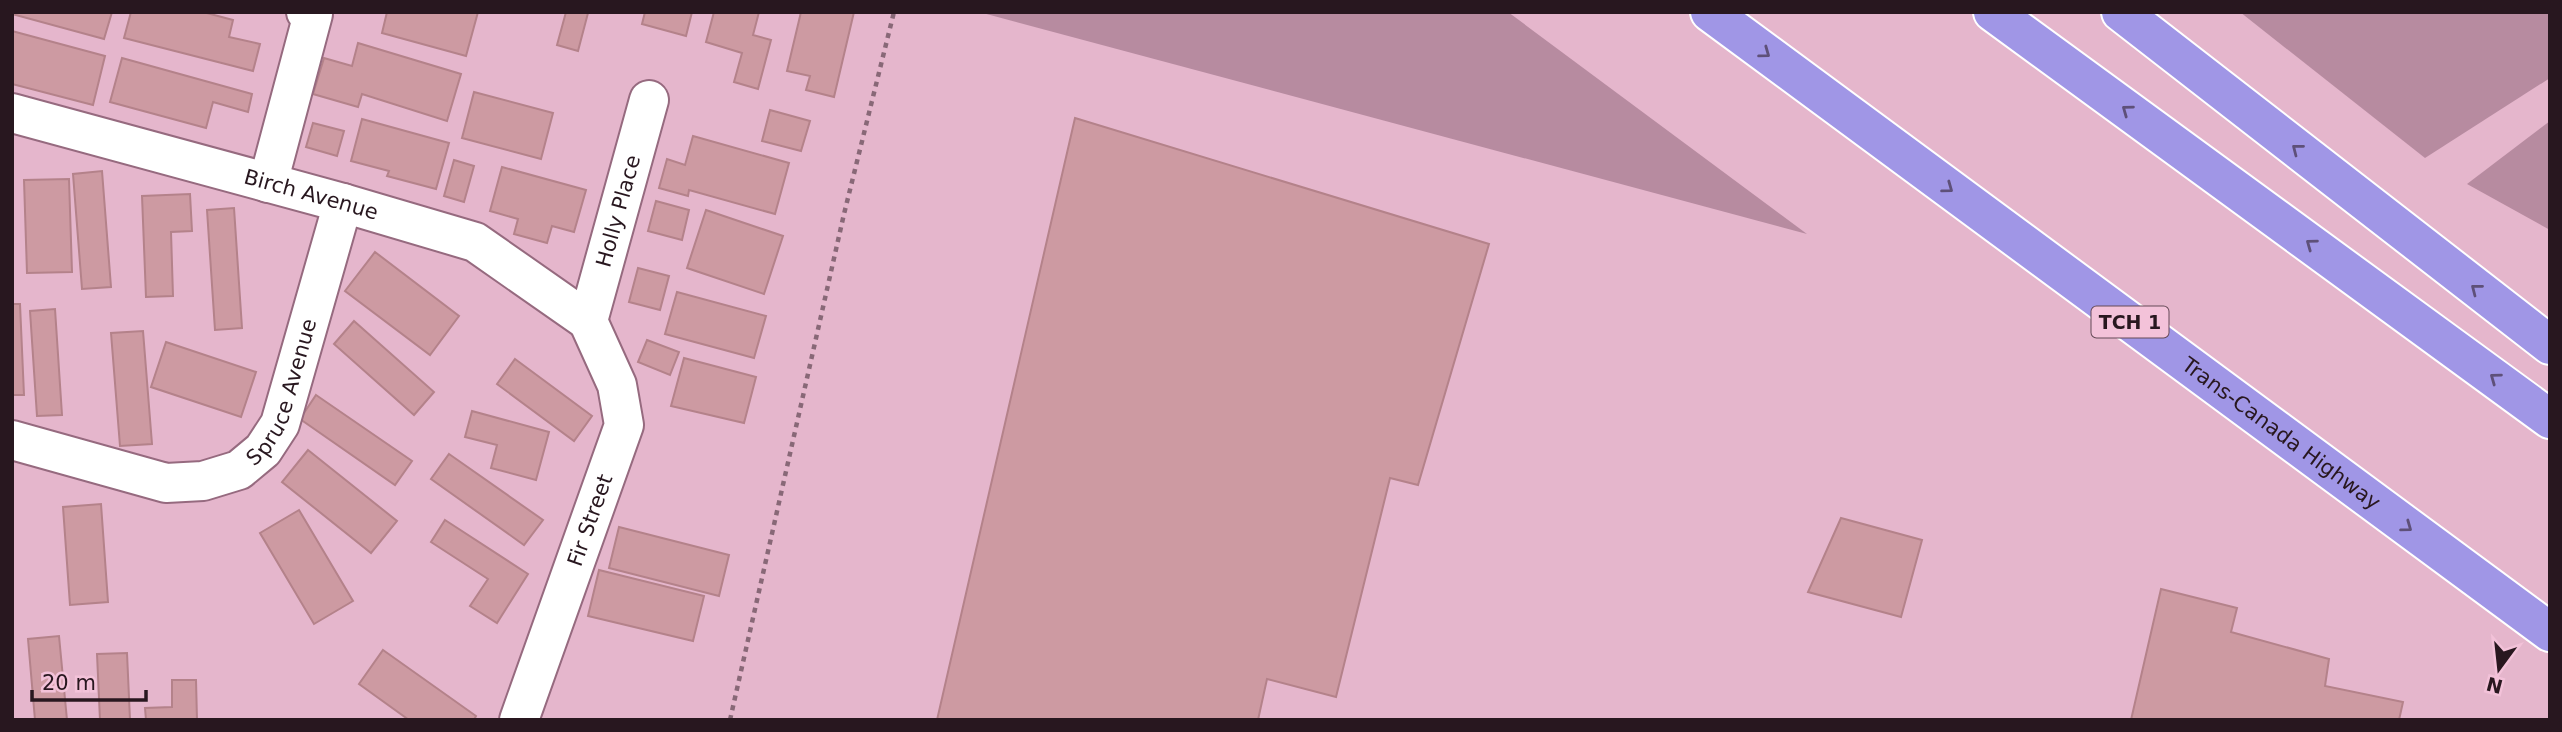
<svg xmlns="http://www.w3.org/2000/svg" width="2562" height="732" font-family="'DejaVu Sans',sans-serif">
<rect width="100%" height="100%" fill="#e5b6cc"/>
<g fill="#b78ba0">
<polygon points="979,12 1508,12 1807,234"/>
<polygon points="2240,12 2550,12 2550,78 2425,158"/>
<polygon points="2550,121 2550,230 2467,184"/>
</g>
<g fill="#cd9aa2" stroke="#b4828a" stroke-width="2">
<polygon points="12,12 112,12 104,39 12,14"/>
<polygon points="131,12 203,12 233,20 229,37 260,44 253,71 124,38"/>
<polygon points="387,12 478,12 466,56 382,33"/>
<polygon points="566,12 588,13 578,51 557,45"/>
<polygon points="645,12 692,12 686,36 642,24"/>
<polygon points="714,12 759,12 753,35 771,40 758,89 734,82 742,53 706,42"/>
<polygon points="801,12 854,12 834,97 806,90 810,76 787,71"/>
<polygon points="12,31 105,56 93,105 12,84"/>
<polygon points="358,43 461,74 447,121 362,94 358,107 313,94 324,58 352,66"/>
<polygon points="122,58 252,94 248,112 213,102 206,128 110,102"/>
<polygon points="474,92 553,113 541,159 462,138"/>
<polygon points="770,110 810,121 801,151 762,141"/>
<polygon points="1075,118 1489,244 1418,485 1390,478 1336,697 1267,679 1258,720 937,720"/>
<polygon points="362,119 449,143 436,189 387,176 389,171 351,161"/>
<polygon points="313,123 344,131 337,156 306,147"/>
<polygon points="693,136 789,163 775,214 689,190 688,196 659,188 667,159 685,165"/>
<polygon points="454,160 474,166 464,202 444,196"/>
<polygon points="502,167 586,190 574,232 552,226 547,243 514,234 518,219 490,211"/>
<polygon points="102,171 111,287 82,289 73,174"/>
<polygon points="69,179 72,272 27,273 24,180"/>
<polygon points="190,194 192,231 171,232 173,296 146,297 142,196"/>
<polygon points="656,201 689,210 682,240 648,231"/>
<polygon points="234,208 242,328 215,330 207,210"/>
<polygon points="706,210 783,236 764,294 687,268"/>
<polygon points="375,252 459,316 430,355 345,291"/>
<polygon points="638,268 669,276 660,310 629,302"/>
<polygon points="677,292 766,316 754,358 665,334"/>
<polygon points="12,304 20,304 24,395 12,395"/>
<polygon points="55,309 62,415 37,416 30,311"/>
<polygon points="354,321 434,392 414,415 334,344"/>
<polygon points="143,331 152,444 120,446 111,333"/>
<polygon points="647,340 679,352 670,375 638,362"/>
<polygon points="166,342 256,372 241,417 151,387"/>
<polygon points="684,358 756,377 744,423 671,406"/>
<polygon points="515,359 592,416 574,441 497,384"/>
<polygon points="316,395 412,461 395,485 300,419"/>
<polygon points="472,411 549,432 536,480 491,468 497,445 465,437"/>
<polygon points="308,450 397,521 371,553 282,482"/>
<polygon points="449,454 543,520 524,545 431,479"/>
<polygon points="101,504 108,602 70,605 63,507"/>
<polygon points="299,510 353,601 314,624 260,533"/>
<polygon points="1841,518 1922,540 1901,617 1808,592"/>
<polygon points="445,520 528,574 497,623 470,606 488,579 431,542"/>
<polygon points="619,527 729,555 719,596 609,568"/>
<polygon points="599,570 704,596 693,641 588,616"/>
<polygon points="2161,589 2237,608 2231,632 2329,659 2325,686 2403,702 2399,720 2131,720"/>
<polygon points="59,636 67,720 35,720 28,639"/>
<polygon points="383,650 476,716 474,720 409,720 359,684"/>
<polygon points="127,653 130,720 100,720 97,654"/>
<polygon points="172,680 196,680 197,720 146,720 145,708 172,707"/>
</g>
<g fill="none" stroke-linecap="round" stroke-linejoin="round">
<g stroke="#966a7f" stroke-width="42">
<g id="minor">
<path id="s1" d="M12,113L343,203L475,242L588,321"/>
<polyline points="268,183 313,14 306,12"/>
<path id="s2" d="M588,321L649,100"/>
<path id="s3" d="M12,440L166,483L203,481L239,470L263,450L280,424L343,203"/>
<path id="s4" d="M519,720L624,425L617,385L588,321"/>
</g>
</g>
<g stroke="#fff" stroke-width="42">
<g id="highway">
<path id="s5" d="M1710,12L2550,632"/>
<polyline points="1993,12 2550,419"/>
<polyline points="2121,12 2550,345"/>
</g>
</g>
<polyline stroke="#886877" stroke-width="4.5" stroke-dasharray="5 5" stroke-linecap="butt" points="730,720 844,214 894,12"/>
<use href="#minor" stroke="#fff" stroke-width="38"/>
<use href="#highway" stroke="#a096e6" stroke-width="38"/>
</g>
<defs><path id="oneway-chevron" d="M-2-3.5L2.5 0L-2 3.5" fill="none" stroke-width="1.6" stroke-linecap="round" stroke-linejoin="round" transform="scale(1.75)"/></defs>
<g stroke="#5e5079">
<use href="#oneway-chevron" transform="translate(1765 53) rotate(36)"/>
<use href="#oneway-chevron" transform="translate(2127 110) rotate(-144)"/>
<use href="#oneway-chevron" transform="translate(2297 149) rotate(-142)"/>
<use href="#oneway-chevron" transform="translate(1948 188) rotate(36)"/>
<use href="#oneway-chevron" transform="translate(2311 244) rotate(-144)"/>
<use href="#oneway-chevron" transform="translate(2476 289) rotate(-142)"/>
<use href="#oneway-chevron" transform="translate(2495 378) rotate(-144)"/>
<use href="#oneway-chevron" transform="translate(2407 527) rotate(36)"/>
</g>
<g text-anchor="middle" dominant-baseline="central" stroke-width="6" stroke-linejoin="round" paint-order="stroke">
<rect fill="#f3c2d9" stroke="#654a57" stroke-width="2" x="2091.5" y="306.5" width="77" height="31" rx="5"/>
<g font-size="19" font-weight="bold" fill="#28171f">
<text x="2130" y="322">TCH 1</text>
</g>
<g font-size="21" fill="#28171f" stroke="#f3c2d9">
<text stroke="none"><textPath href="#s1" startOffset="310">Birch Avenue</textPath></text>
<text stroke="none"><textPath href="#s2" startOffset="114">Holly Place</textPath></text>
<text stroke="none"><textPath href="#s3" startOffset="327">Spruce Avenue</textPath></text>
<text stroke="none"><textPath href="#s5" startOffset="710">Trans-Canada Highway</textPath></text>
<text stroke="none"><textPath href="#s4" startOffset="212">Fir Street</textPath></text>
</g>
</g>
<rect width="2562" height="732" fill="none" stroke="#28171f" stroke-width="28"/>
<g transform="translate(2499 669) rotate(195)" stroke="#f3c2d9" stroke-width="5" paint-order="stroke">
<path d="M0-5L12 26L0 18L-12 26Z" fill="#28171f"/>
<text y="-10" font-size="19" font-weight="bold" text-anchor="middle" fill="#28171f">N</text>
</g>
<path d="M32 690v10h114v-10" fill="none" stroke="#28171f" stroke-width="3.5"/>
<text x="42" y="690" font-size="21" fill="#28171f" stroke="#f3c2d9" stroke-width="5" paint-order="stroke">20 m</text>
</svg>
